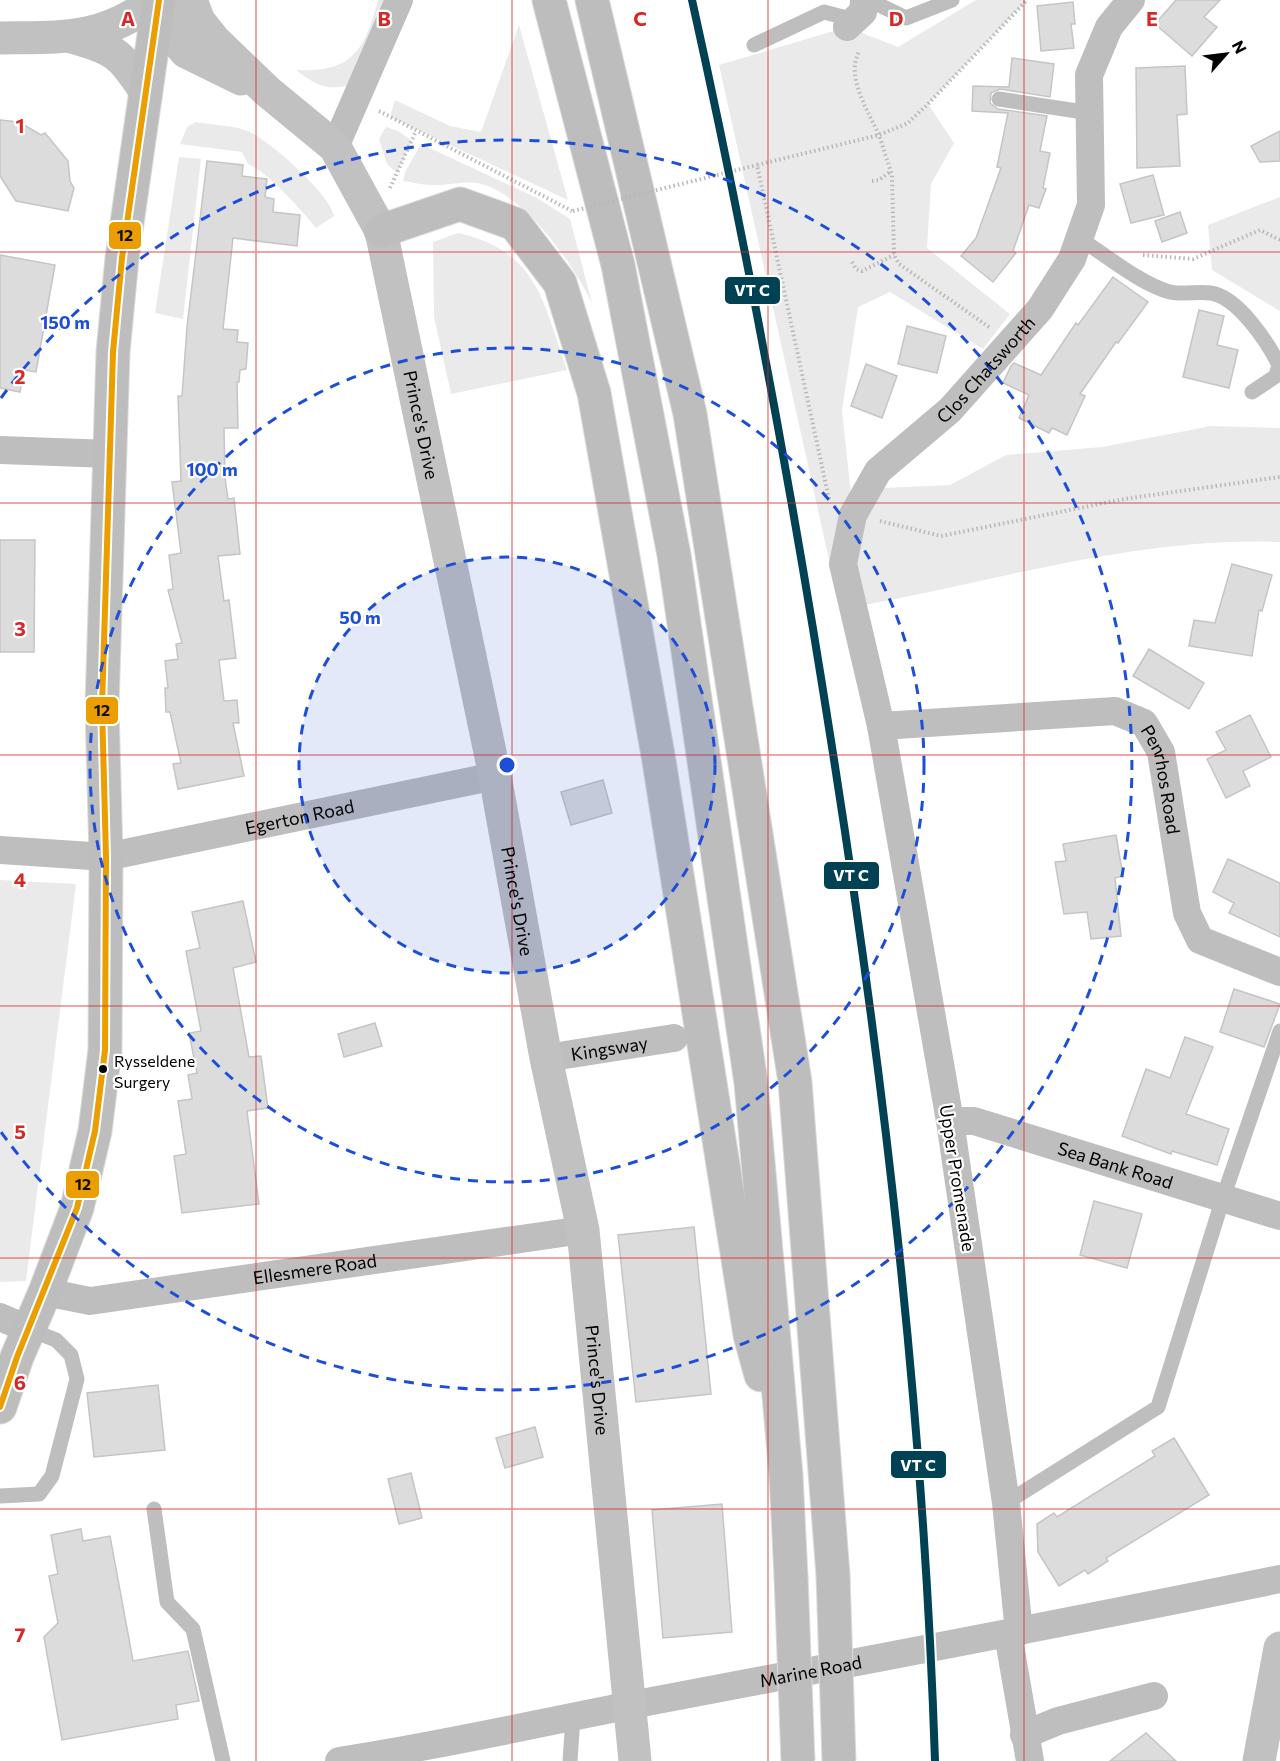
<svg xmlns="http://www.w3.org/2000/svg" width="1280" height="1761" font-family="Commissioner,sans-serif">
<rect width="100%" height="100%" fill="#fff"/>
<g fill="#eaeaea">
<path d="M378,0H386L349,85C325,91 316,85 296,70C352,73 365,50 378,0Z"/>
<path d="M976,0H1027L928,104L954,143L931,184L927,248L1010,314L983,349L890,292L858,307L842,410L853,514L883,488L950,485L1006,455L1102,447L1211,426L1280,428V542C1138,536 993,582 853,607L830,564L719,65L847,27L898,47Z"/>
<polygon points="519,25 568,200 390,117 395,100 450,126 481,132"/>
<path d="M195,122C211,125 229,125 245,130C266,136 332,196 334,216L316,228C303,212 266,170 248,164L242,152L180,144L187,127Z"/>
<polygon points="386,127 398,131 412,141 397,173 387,164 379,139"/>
<path d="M421,144L537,198L570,219L592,303C573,264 523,191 477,183C462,181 446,186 431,185C422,185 412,182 403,181L405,172Z"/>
<polygon points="179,157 201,159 183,319 155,313"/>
<polygon points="1280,197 1280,311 1212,270 1208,225"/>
<path d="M458,233C538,251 543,302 567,370L451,394L434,317L433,242Z"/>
<polygon points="0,880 76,884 26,1281 0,1282"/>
</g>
<g fill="#dcdcdc" stroke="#c5c5c5" stroke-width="1.5">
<polygon points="1176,0 1220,0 1204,17 1217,27 1192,56 1155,24"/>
<polygon points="1073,2 1075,24 1071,24 1074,48 1041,51 1037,6"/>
<polygon points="1012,58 1054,64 1050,97 1000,89 991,93 990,103 998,109 1047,116 1040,151 1050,153 1043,188 1046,189 1039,208 1029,205 1013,251 1016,253 993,282 961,256 976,238 1001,168 997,167 1008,113 972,111 973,86 1009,87"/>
<polygon points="1185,66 1187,114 1177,115 1180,166 1137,168 1136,68"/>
<polygon points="0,120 19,122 41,135 45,133 68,161 70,181 74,188 68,211 16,201 0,176"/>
<polygon points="1280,131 1280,161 1260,162 1251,146"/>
<polygon points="207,161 243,165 242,176 267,179 265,197 274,199 273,212 300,215 297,246 233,238 223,329 238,330 237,342 248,343 246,369 240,370 239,382 237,382 238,428 224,428 225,477 228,499 234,498 240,554 218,556 224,601 229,600 236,658 219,660 224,701 237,700 239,723 233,723 244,776 178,789 173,764 181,763 170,712 166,712 165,688 168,688 165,661 178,659 176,644 182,643 168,590 173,589 169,555 181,553 172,482 181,481 178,396 182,396 187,327"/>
<polygon points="1153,175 1164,215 1131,223 1120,184"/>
<polygon points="1180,212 1187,233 1162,242 1155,221"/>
<polygon points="0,255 55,265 36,372 24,370 20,392 0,388"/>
<polygon points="1113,277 1148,302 1118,343 1116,342 1080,394 1085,396 1067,435 1052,428 1049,433 1019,418 1029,395 1003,383 1011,366 1014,363 1041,375 1076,323 1078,325"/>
<polygon points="1199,310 1224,316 1217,345 1238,350 1229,388 1183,377"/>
<polygon points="907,326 946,336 937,373 898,364"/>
<polygon points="866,364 897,376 882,418 851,406"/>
<polygon points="0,540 35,540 34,652 0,652"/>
<polygon points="1232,564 1272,575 1262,611 1259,610 1252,656 1189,646 1194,620 1215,623"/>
<polygon points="1149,649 1204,683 1189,709 1133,676"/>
<polygon points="1250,715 1271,757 1243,771 1250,786 1226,798 1207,759 1226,750 1216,732"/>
<polygon points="603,780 612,813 571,825 561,792"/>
<polygon points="1116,835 1123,876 1115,878 1121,936 1091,939 1087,912 1064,914 1055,862 1066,861 1063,844"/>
<polygon points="1228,859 1280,883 1280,937 1229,913 1234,903 1213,892"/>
<polygon points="243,901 256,962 233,968 249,1057 261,1056 268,1108 247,1111 259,1204 182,1213 174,1156 186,1154 178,1101 192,1099 188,1075 197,1073 189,1033 201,1031 186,951 200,948 192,912"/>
<polygon points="1234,989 1280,1004 1264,1047 1220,1032"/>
<polygon points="375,1023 382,1046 344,1057 338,1034"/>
<polygon points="1185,1037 1213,1047 1186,1114 1229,1129 1217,1165 1172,1151 1171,1154 1122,1136 1146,1069 1170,1078"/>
<polygon points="1094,1201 1142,1214 1127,1268 1080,1255"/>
<polygon points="694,1227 711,1394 636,1402 618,1235"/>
<polygon points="158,1385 165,1450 94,1457 87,1393"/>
<polygon points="535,1427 543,1457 505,1468 496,1438"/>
<polygon points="1174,1438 1209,1495 1106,1558 1108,1561 1088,1574 1085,1570 1059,1586 1038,1552 1037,1524 1054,1513 1057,1517 1155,1456 1152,1451"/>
<polygon points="411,1473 422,1518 399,1524 388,1479"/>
<polygon points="722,1504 732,1632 663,1638 652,1510"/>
<polygon points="81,1529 83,1541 110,1536 133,1661 188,1651 199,1701 176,1705 178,1719 62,1740 44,1637 58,1623 49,1576 58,1574 51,1535"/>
<polygon points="1146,1733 1176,1761 1110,1761"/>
</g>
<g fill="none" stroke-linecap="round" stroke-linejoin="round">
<g stroke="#dbdbdb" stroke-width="35">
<polyline id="primary" points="0,1407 17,1357 45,1292 77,1208 95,1131 105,1050 106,857 102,706 113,352 122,258 159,0"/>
</g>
<g stroke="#dbdbdb" stroke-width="35">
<g id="highway">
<polyline points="549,0 618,265 674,555 751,1083 786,1475 791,1577"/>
<polyline points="592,0 690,414 795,1082 833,1575"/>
<polyline points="381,231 460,204 515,224 560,283 594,393 659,761 750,1335 761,1375"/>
</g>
</g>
<g stroke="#b8b8b8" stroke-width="4" stroke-dasharray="1.5 3" stroke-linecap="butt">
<polyline points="379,111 572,211"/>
<polyline points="872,181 879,180 890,172"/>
<polyline points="390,188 416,131"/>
<polyline points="1143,255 1193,259 1260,230 1280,240"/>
<polyline points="852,262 856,269 862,271 894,255"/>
<polyline points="989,327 899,264 894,255 892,175 879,135 908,123 928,104 1027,0"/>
<path d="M829,499L757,165L879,135C869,113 845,76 859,52"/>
<polyline points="880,521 941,536 1124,499 1280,477"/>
</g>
<g stroke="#bebebe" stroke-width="15">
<polyline points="869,0 906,18 952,0"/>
<polyline points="754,45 824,12 854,20"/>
<polyline points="999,99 1090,113"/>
<path d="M1079,238C1104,254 1142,285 1170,292C1183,295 1198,291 1211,293C1238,297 1268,343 1279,365L1276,376L1252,392"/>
<polyline points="0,1496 39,1494 52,1476 77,1379 71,1355 56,1340 28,1329"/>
<polyline points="1006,1503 1158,1407 1223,1198 1280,1031"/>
<polyline points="154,1509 167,1602 193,1629 223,1761"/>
<polyline points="570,1761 573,1717"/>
</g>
<g stroke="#bebebe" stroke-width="28">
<polyline points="847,27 863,12 864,0"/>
<polyline points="335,147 399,0"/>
<polyline points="0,450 110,454"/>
<path id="s1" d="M881,726L1115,711L1144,723L1161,752L1187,913L1200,940L1280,972"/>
<path id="s2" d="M0,850L106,857L495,776"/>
<path id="s3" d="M546,1058L674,1038"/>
<path id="s4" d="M950,1121H974L1280,1216"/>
<path id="s5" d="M45,1292L90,1301L583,1230"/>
<polyline points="0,1317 28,1329"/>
<path id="s6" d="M1019,1632L1006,1503L950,1121L881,726L843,564L853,515L878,471L950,410L1040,309L1072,259L1091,205L1089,75L1109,27L1131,0"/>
<polyline points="1008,1634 1030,1761"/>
<polyline points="1024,1735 1058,1721 1154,1696"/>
<path id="s7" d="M339,1761C440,1746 538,1723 637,1704C852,1663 1066,1623 1280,1579"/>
</g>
<g stroke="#c1c1c1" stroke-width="33">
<polyline points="161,0 168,31 186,52 241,79"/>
<path id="s8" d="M191,0L199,21L215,41L267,91L335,147L381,231L495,776L546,1058L583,1230L635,1761"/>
<path d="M72,37C116,49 120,54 146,92"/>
<path d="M0,38C65,37 101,41 156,0"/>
<polyline points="1259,1761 1280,1648"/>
</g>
<use href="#primary" stroke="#bdbdbd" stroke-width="33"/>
<use href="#highway" stroke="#bdbdbd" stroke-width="33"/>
<g stroke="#dbdbdb" stroke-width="35" stroke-linecap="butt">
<g id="highway-bridge">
<polyline points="833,1575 839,1761"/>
<polyline points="791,1577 798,1761"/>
</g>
</g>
<polyline stroke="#b8b8b8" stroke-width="4" stroke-dasharray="1.5 3" stroke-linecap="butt" points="573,211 757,165"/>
<use href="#highway-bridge" stroke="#bdbdbd" stroke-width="33"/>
<g stroke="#fff" stroke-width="10">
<polyline id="bus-1" points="0,1407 17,1357 77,1208 95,1131 105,1050 106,857 102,706 113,352 122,258 159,0"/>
</g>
<use href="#bus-1" stroke="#eb9e00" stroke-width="6"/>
<g stroke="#fff" stroke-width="12">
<path id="rail-1" d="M692,0C747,248 793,497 832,747C885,1084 924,1420 935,1761"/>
</g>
<use href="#rail-1" stroke="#004153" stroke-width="8"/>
</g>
<path fill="none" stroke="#d62828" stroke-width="1.5" stroke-opacity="0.55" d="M256,0V1761M512,0V1761M768,0V1761M1024,0V1761M0,252H1280M0,503H1280M0,755H1280M0,1006H1280M0,1258H1280M0,1509H1280"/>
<circle cx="507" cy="765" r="208" fill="#1d4ed8" fill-opacity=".12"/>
<g fill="none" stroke="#1d4ed8" stroke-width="3" stroke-dasharray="10 8">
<circle cx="507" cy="765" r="208"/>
<circle cx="507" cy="765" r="417"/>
<path d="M1 398A625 625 0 1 1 1 1132"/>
</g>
<circle fill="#000" stroke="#fff" stroke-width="2" cx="103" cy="1069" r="5"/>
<g text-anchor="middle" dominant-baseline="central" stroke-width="4.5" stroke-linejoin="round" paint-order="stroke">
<g font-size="16" fill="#000" stroke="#fff" text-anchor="start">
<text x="114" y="1060">Rysseldene<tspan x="114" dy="21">Surgery</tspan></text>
</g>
<g font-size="18" fill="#000" stroke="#fff">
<text stroke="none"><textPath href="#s6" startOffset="1332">Clos Chatsworth</textPath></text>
<text stroke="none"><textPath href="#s8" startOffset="502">Prince's Drive</textPath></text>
<text stroke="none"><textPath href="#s1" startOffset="326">Penrhos Road</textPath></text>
<text stroke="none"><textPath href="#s2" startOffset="304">Egerton Road</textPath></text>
<text stroke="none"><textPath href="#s8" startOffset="988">Prince's Drive</textPath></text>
<text stroke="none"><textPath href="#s3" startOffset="64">Kingsway</textPath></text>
<text stroke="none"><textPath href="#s4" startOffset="172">Sea Bank Road</textPath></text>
<text transform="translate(958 1178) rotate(81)">Upper Promenade</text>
<text stroke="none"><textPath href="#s5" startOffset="273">Ellesmere Road</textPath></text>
<text stroke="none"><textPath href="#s8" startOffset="1474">Prince's Drive</textPath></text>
<text stroke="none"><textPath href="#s7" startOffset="480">Marine Road</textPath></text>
</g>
</g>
<g font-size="20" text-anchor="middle" font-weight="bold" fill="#d62828" stroke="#fff" stroke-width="4.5" stroke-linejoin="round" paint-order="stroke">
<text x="128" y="26">A</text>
<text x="384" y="26">B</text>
<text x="640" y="26">C</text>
<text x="896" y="26">D</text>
<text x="1152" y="26">E</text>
<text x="20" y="133">1</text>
<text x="20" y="384">2</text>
<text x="20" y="636">3</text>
<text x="20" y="887">4</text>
<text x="20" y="1139">5</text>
<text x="20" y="1390">6</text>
<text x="20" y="1642">7</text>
</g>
<circle cx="507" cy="765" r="9" fill="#1d4ed8" stroke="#fff" stroke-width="3"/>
<g font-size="18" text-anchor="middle" font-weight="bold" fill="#1d4ed8" stroke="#fff" stroke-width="4.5" stroke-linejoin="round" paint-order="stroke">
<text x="65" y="329">150 m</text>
<text x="212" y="476">100 m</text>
<text x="360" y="624">50 m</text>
</g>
<g stroke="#fff" stroke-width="2">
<rect x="108" y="221" width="34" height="29" rx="6" fill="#eb9e00"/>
<rect x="724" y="276" width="57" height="29" rx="6" fill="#004153"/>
<rect x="85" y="696" width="34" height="29" rx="6" fill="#eb9e00"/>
<rect x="823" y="861" width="57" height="29" rx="6" fill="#004153"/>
<rect x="65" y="1170" width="35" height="29" rx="6" fill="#eb9e00"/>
<rect x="890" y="1450" width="57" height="29" rx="6" fill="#004153"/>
</g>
<g font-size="16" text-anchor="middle" font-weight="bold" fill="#fff">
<text x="752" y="296">VT C</text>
<text x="851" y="881">VT C</text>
<text x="918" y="1471">VT C</text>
</g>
<g font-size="16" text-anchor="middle" font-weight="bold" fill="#111">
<text x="125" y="241">12</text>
<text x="102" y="716">12</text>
<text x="83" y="1190">12</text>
</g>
<g transform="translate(1226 54) rotate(62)" stroke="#ffffff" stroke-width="4.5" paint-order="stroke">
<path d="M0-4.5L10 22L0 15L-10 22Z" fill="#000000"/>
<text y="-9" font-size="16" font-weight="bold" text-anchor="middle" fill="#000000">N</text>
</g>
</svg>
